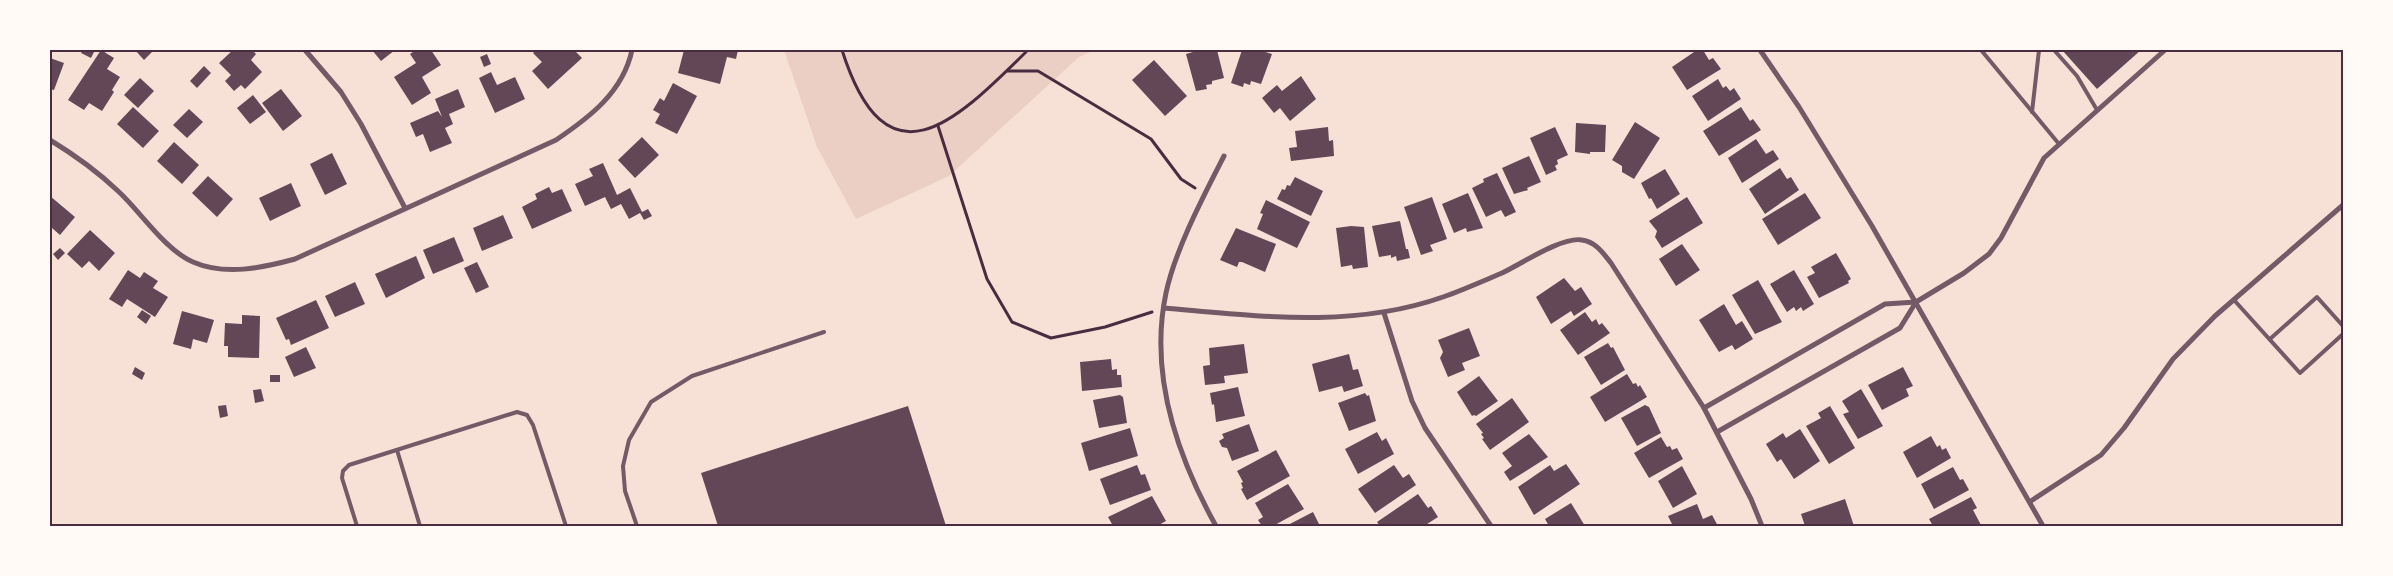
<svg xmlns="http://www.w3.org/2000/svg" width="2393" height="576" font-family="'Noto Sans',sans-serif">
<rect width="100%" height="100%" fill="#f7e1d7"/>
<polygon fill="#ebcfc5" points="784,50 1095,50 1079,57 949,176 856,219 817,147"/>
<g fill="#644757">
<polygon points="83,50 95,50 91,58 81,53"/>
<polygon points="101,50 114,58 107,69 120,77 112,90 114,92 102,111 89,103 84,110 68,100"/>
<polygon points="135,50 154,50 144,60"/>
<polygon points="233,50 252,50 256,54 251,60 262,72 245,89 241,85 234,91 225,81 231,75 219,63"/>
<polygon points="372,50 395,50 381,61"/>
<polygon points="416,50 431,50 441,65 422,77 431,93 412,105 394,77 416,63 410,54"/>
<polygon points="536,50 574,50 582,58 548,89 532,71 542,62 533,53"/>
<polygon points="684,50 714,52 714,50 738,50 736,59 727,57 720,84 678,73"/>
<polygon points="1200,50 1217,50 1224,78 1212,81 1212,84 1206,85 1207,89 1196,91 1186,54"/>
<polygon points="1242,50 1259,50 1272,54 1261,84 1251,81 1250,85 1244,83 1243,87 1231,83"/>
<polygon points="1697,50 1703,50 1709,60 1713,58 1721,69 1687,90 1672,67"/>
<polygon points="2062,50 2141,50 2097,89"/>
<polygon points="487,54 491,64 484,67 480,57"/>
<polygon points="50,58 64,63 54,90 50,89"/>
<polygon points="1154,60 1187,96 1165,116 1132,80"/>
<polygon points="204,66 211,73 197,88 190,81"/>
<polygon points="491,72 497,85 515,77 525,99 495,113 479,78"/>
<polygon points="1301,76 1316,99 1290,121 1280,108 1274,113 1262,98 1277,85 1282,91"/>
<polygon points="140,78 154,91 138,108 124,95"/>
<polygon points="1718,79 1723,88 1726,86 1730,91 1734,88 1741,99 1708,121 1692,96"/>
<polygon points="673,83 697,96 677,134 655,123 660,114 653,110 660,98 664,101"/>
<polygon points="281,89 302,116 283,131 262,103"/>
<polygon points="458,89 465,107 449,114 453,124 445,128 452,143 430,152 423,134 416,137 410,123 438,111 442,117 435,99"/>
<polygon points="253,95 266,112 250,124 237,108"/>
<polygon points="133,107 159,131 143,148 117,124"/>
<polygon points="1741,107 1750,121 1753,119 1761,130 1719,156 1703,131"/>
<polygon points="189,109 203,122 187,138 173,125"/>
<polygon points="1635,122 1660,138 1634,179 1622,172 1622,166 1612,160"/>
<polygon points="1576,123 1606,125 1605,152 1590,152 1590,154 1575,152"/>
<polygon points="1328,127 1329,141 1333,140 1334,156 1291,161 1289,148 1297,147 1295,131"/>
<polygon points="1555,127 1568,155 1557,160 1558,164 1555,166 1557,170 1546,175 1530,138"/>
<polygon points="642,137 659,155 635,178 618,160"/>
<polygon points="1756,139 1766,154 1773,150 1779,159 1742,183 1728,158"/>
<polygon points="174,142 199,165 182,184 157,161"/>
<polygon points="332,153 347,184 325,195 310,164"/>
<polygon points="1529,156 1541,182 1527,188 1528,190 1514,194 1502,168"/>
<polygon points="603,163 617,195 630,188 642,212 648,209 652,216 644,220 640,213 629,219 621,204 611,209 605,197 585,206 575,184 593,176 589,169"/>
<polygon points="1780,168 1787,179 1791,177 1799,190 1765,214 1749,189"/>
<polygon points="1665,169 1680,194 1657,209 1651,198 1649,199 1641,183"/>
<polygon points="1497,173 1516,212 1505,217 1501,210 1486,217 1472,188 1484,182 1483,179"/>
<polygon points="208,176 233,199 217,217 192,193"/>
<polygon points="1295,177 1323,191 1311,216 1277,199 1282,189 1285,190 1287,185 1290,186"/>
<polygon points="291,183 301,206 270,221 259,198"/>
<polygon points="549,187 552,193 562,189 572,211 532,229 522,207 537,199 535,194"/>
<polygon points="1468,193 1483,228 1467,232 1466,228 1454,233 1442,204"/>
<polygon points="1805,193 1821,218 1778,245 1762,219"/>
<polygon points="50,196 75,217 60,235 52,228 50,231"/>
<polygon points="1432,197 1447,239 1430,245 1433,251 1421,255 1404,207"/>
<polygon points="1687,197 1703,223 1662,248 1655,237 1657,231 1649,221"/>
<polygon points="1266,200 1310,222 1297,248 1257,229 1263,214 1260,213"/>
<polygon points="503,215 513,238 482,251 473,228"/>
<polygon points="1400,221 1406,249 1408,249 1410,258 1397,261 1396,256 1391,258 1391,255 1379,257 1372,226"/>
<polygon points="1351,226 1364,227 1368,267 1353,269 1352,265 1341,267 1336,228"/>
<polygon points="1236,228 1276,244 1265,272 1242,262 1239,262 1237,267 1220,260"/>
<polygon points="90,230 115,253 99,271 89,261 82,268 67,254"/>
<polygon points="454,237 464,261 433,274 423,250"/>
<polygon points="1682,244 1700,270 1676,286 1659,259"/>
<polygon points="60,248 65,253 58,260 53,254"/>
<polygon points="1836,253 1851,279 1848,281 1849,283 1819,298 1807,277 1815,273 1811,267"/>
<polygon points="416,256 425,278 386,298 375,274"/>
<polygon points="477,262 489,287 476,293 464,268"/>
<polygon points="128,270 140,278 144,272 158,281 153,288 168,297 155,317 127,299 122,307 109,299"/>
<polygon points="1794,270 1814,304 1803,311 1801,307 1796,311 1794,307 1787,312 1770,284"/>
<polygon points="1564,278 1575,291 1581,287 1592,304 1574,316 1571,311 1551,324 1536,297"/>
<polygon points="1758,280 1782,322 1755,334 1732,295"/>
<polygon points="355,282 365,304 335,317 325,296"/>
<polygon points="316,300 329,328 291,345 289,339 286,340 276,318"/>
<polygon points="1724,304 1736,325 1742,321 1753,339 1735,350 1732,345 1719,352 1699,320"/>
<polygon points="142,310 151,316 146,324 137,317"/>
<polygon points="182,311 214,320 207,343 193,339 191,349 173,344"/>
<polygon points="1585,312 1592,322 1596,319 1599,325 1602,323 1610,333 1578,355 1560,330"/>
<polygon points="242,315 260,316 259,358 228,357 228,346 224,346 225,323 242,324"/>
<polygon points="1469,328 1480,356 1462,363 1465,370 1448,377 1440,358 1443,352 1438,340"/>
<polygon points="1608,343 1611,348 1613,347 1625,370 1601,385 1584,357"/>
<polygon points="1244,344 1248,373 1224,376 1225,383 1205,385 1203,366 1210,365 1209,348"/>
<polygon points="306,347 316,368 294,377 285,357"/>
<polygon points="1349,354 1353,370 1358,369 1363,386 1344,392 1342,386 1319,392 1312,364"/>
<polygon points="1111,359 1112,370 1117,369 1117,375 1121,375 1122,387 1082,391 1080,362"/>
<polygon points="135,367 145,373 142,380 132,374"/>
<polygon points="1903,367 1913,386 1906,389 1909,396 1882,410 1868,385"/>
<polygon points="1627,374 1633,384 1636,383 1638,387 1640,385 1647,397 1605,422 1590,397"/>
<rect x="270" y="375" width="10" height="7"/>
<polygon points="1479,376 1498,401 1476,416 1474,415 1472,416 1457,392"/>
<polygon points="1238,387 1245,416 1216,422 1214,404 1212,405 1210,393"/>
<polygon points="261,389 264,401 255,403 253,390"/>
<polygon points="1861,389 1883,426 1858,439 1843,414 1849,412 1842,401"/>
<polygon points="1365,393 1367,396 1369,395 1376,421 1349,431 1338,403"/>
<polygon points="1120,395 1123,397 1127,423 1099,428 1093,400"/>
<polygon points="1512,398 1529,422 1490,450 1482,439 1484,438 1481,434 1483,433 1476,424"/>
<polygon points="226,405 228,416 220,418 218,406"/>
<polygon points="1645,405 1649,407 1661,433 1637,446 1621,418"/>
<polygon points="908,406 946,526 718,526 701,473"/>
<polygon points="1830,406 1855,448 1829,464 1806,426 1821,418 1818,413"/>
<polygon points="1249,424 1259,451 1232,461 1227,448 1222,447 1219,441 1224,438 1222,434"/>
<polygon points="1130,428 1138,456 1089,471 1081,443"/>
<polygon points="1800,429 1820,461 1794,479 1781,459 1777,462 1766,444 1783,433 1786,438"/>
<polygon points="1377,432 1382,441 1386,438 1394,454 1358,474 1345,449"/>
<polygon points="1529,434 1548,457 1510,481 1504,472 1512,466 1502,453"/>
<polygon points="1931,436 1937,447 1940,445 1942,450 1946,448 1951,458 1917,478 1903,452"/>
<polygon points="1661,437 1667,447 1670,446 1672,450 1677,448 1683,459 1649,478 1634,453"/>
<polygon points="1276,450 1290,476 1247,500 1241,489 1243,488 1241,483 1243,482 1237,471"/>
<polygon points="1566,464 1580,484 1534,515 1518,487 1550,465 1554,471"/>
<polygon points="1137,465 1141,475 1145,474 1151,490 1110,505 1100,479"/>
<polygon points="1394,465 1403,478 1409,474 1416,485 1375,513 1358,489"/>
<polygon points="1682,466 1697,494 1673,508 1658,481"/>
<polygon points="1953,467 1960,480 1963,479 1969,490 1934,509 1921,484"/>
<polygon points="1288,484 1304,509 1273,526 1262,526 1258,520 1263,517 1255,503"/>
<polygon points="1418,494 1428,508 1431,506 1438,517 1424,526 1380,526 1377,522"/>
<polygon points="1152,496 1166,521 1157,526 1113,526 1108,517"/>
<polygon points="1971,497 1977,508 1973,510 1981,525 1933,526 1929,519"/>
<polygon points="1845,499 1854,526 1805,526 1801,514"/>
<polygon points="1571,503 1585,526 1549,526 1545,519"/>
<polygon points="1697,504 1703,519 1712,515 1718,526 1673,526 1668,516"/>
<polygon points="1313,512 1320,526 1286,526"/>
</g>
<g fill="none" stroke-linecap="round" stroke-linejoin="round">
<g stroke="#4a2c40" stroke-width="3">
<path d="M842,50C887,192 957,120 1028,50"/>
<polyline points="1008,71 1038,71 1151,139 1181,179 1195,188"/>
<polyline points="938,126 987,279 1012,322 1051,338 1105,327 1152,312"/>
</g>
<g stroke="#755966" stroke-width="4">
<polyline points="1981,50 2059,144"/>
<polyline points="2054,50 2077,76 2097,110"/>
<polyline points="2032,112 2039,50"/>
<polyline points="2234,300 2300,373 2343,334"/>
<polyline points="2270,339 2317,297 2343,326"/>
<polyline points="397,450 420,526"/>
<polyline points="357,526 342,478 343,471 349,465 517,412 527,415 533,425 566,526"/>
<polyline points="637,526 625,491 623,466 629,440 651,402 692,376 824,332"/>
</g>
<g stroke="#755966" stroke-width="5">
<polyline points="305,50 341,92 361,124 405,208"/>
<polyline points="1760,50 1799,107 1872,226 2043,526"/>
<path d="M50,140C73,154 98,172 118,191C140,211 165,250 193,262C225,276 262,268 295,259L556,140C590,117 623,92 632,50"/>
<path d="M1164,308C1258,316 1352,329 1443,297C1463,290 1483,281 1502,273C1521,264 1563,236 1582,240C1596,242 1603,253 1611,263L1704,408L1751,499L1762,526"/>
<polyline points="1384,313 1412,401 1425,428 1491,526"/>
<polyline points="1704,408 1885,304 1916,302"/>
<polyline points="1717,432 1900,328 1916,302 1964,273 1989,254 2001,238 2044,158 2165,50"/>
<polyline points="2031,501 2101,455 2124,428 2173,359 2215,316 2343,205"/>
<path d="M1216,526C1177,456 1149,373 1166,293C1175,250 1204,195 1224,156"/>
</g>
</g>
<rect width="2393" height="576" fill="none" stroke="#fffaf5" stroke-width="102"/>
<rect x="51" y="51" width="2291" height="474" fill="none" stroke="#4a2c40" stroke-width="2"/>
</svg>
